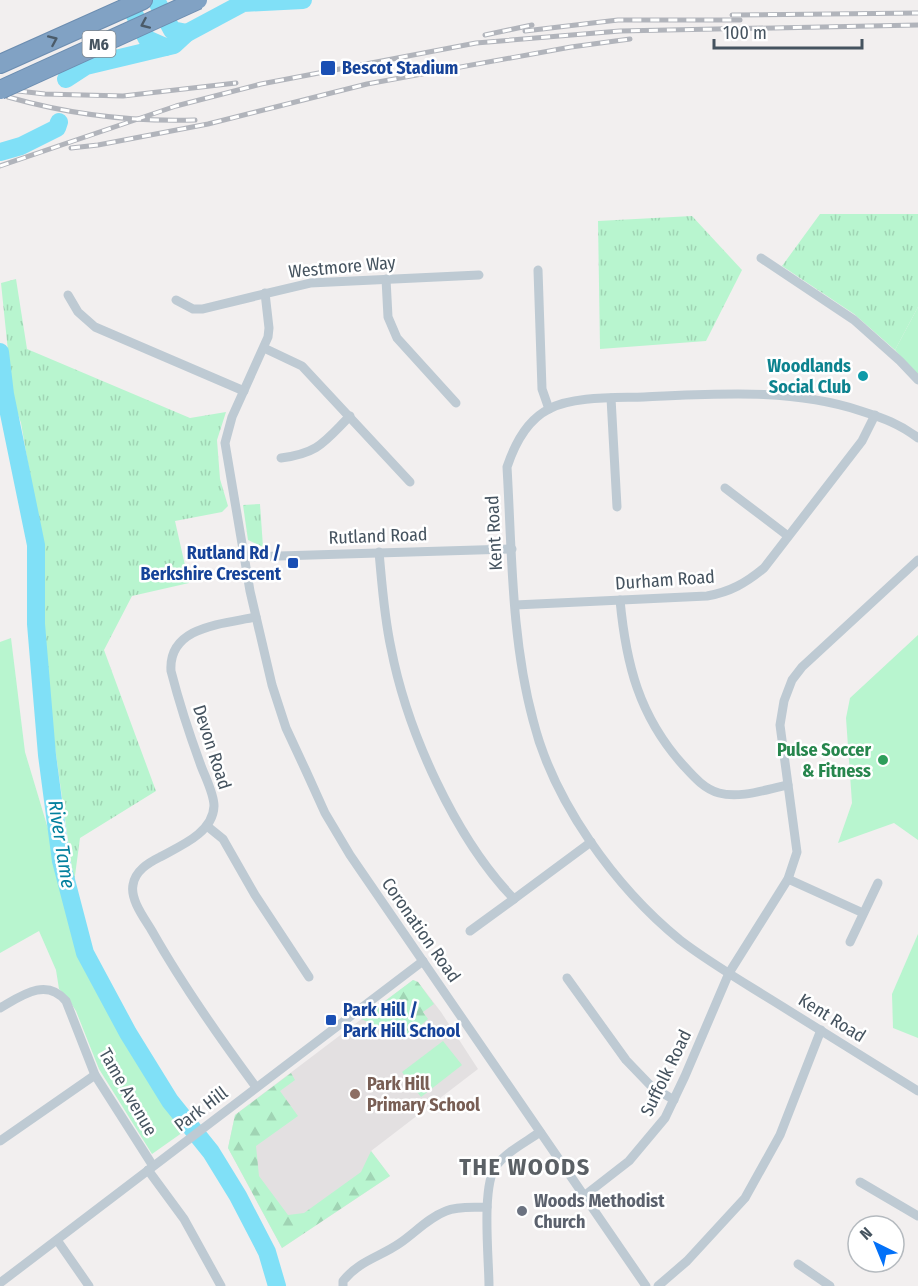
<svg xmlns="http://www.w3.org/2000/svg" width="918" height="1286" font-family="'Fira Sans Condensed',sans-serif">
<defs>
<pattern id="grass-tufts" width="24" height="20" patternUnits="userSpaceOnUse" patternTransform="scale(1.5)"><rect width="24" height="20" fill="#b8f5cf"/><path d="M3 7l-1-3M5 7V3M7 7l1-3M15 17l-1-3M17 17v-4M19 17l1-3" fill="none" stroke="#a0d4b4"/></pattern>
<pattern id="forest-firs" width="22" height="20" patternUnits="userSpaceOnUse" patternTransform="scale(1.5)"><rect width="22" height="20" fill="#b8f5cf"/><path d="M5 1l3.5 6h-7zM16 11l3.5 6h-7z" fill="#a0d4b4"/></pattern>
</defs>
<rect width="100%" height="100%" fill="#f2efef"/>
<polygon fill="#e3e0e1" points="413,980 418,982 441,1012 478,1069 371,1151 390,1176 282,1248 228,1148 235,1115"/>
<g fill="url(#grass-tufts)">
<polygon points="820,214 918,214 918,307 895,350 854,314 782,266"/>
<polygon points="692,216 742,270 706,341 600,349 598,221"/>
<polygon points="16,279 27,349 190,418 226,412 217,440 220,479 228,506 222,512 175,521 189,583 132,596 104,650 156,791 80,838 74,883 48,697 40,533 21,423 13,400 1,283"/>
<polygon points="260,504 263,547 248,540 243,505"/>
</g>
<g fill="url(#forest-firs)">
<polygon points="413,980 418,982 434,1004 423,1012 428,1019 406,1038 361,1019"/>
<polygon points="291,1073 295,1080 280,1091 298,1116 256,1146 259,1176 288,1215 304,1213 361,1172 371,1151 390,1176 282,1248 228,1148 235,1115"/>
</g>
<g fill="#b8f5cf">
<polygon points="918,307 918,376 895,350"/>
<polygon points="918,635 918,840 894,823 838,843 852,803 846,718 850,698"/>
<polygon points="11,638 25,752 55,852 76,932 111,1011 171,1112 186,1130 152,1154 99,1069 76,1011 67,997 59,989 56,970 39,931 0,953 0,642"/>
<polygon points="918,934 918,1038 893,1028 892,994"/>
<polygon points="443,1041 462,1065 421,1097 402,1072"/>
</g>
<g fill="none" stroke-linecap="round" stroke-linejoin="round">
<g stroke="#80e0f7" stroke-width="18">
<polyline points="127,0 147,39 165,47"/>
<polyline points="156,0 172,30 187,33"/>
<polyline points="66,79 86,66 174,45 187,33 243,3 303,0"/>
<polyline points="0,152 21,146 57,128 59,122"/>
<polyline points="0,352 5,394 36,545 36,624 47,755 61,861 85,953 128,1033 170,1101 211,1152 238,1196 267,1252 277,1286"/>
</g>
<g stroke="#6c8db0" stroke-width="20">
<polyline id="highway" points="0,64 143,0"/>
</g>
<g stroke="#becad3" stroke-width="9">
<polyline points="761,258 854,320 900,361 918,380"/>
<polyline points="538,270 542,389 549,409"/>
<polyline points="386,279 388,317 397,338 456,403"/>
<polyline points="265,293 269,328 268,337 232,417 225,443 250,591 272,685 286,728 306,771 325,813 350,855 646,1286"/>
<polyline points="68,295 78,312 95,327 244,391"/>
<polyline points="176,300 193,309 202,309 310,283 479,275"/>
<polyline points="264,348 302,366 410,482"/>
<polyline points="611,398 617,507"/>
<path d="M918,438C900,424 883,418 861,411C791,388 717,394 644,397C616,398 573,396 549,409C527,420 514,446 507,467C512,551 511,638 533,720C553,801 615,887 680,940C710,963 743,982 775,1002C823,1032 870,1061 918,1091"/>
<path d="M281,458C319,453 324,442 350,416"/>
<polyline points="725,488 788,536"/>
<path d="M379,552C382,584 384,616 391,648C407,731 455,838 514,899L591,842"/>
<polyline points="244,557 512,549"/>
<path d="M620,600C626,664 639,716 683,765C693,776 704,789 719,793C740,799 767,789 788,785"/>
<path d="M515,605L707,596C730,592 746,583 764,568L862,441L875,415"/>
<path d="M256,617C223,624 168,626 171,671C179,702 189,733 200,763C204,775 214,793 214,806C213,833 180,846 160,857C148,863 135,871 133,885C130,900 145,919 152,931C183,986 219,1037 256,1087"/>
<polyline points="207,826 223,839 255,895 309,977"/>
<polyline points="788,879 863,913"/>
<polyline points="470,931 514,899"/>
<polyline points="850,942 878,883"/>
<polyline points="567,978 626,1060 651,1086 674,1100"/>
<path d="M0,1008C21,996 46,977 66,1001L95,1075L153,1166"/>
<polyline points="0,1141 95,1075"/>
<polyline points="148,1170 184,1219 221,1286"/>
<polyline points="860,1182 918,1216"/>
<polyline points="584,1196 629,1161 665,1118 685,1076 729,973 788,879 797,852 780,725 784,701 792,680 802,667 918,560"/>
<polyline points="57,1240 89,1286"/>
<polyline points="798,1264 830,1286"/>
<polyline points="0,1283 423,961"/>
<path d="M343,1286V1281C360,1260 380,1257 400,1243C416,1232 428,1218 446,1211C458,1206 474,1208 487,1207"/>
<path d="M489,1286C489,1259 481,1186 496,1166C506,1152 526,1142 540,1132"/>
<polyline points="658,1286 687,1261 745,1198 780,1135 821,1030"/>
</g>
<use href="#highway" stroke="#81a2c4" stroke-width="18"/>
<g stroke="#b1b4bb" stroke-width="5">
<g id="rail">
<polyline points="732,15 918,13"/>
<polyline points="525,31 618,20 740,20"/>
<polyline points="485,35 532,25"/>
<polyline points="0,89 45,94 123,96 236,83"/>
<path d="M8,97C68,114 133,122 195,120"/>
<polyline points="71,148 98,145 208,124 367,84 571,47 630,39"/>
<polyline points="0,166 176,106 261,84 476,43 620,31 918,25"/>
</g>
</g>
<use href="#rail" stroke="#fff" stroke-width="3" stroke-dasharray="9" stroke-linecap="butt"/>
<g stroke="#6c8db0" stroke-width="20" stroke-linecap="butt">
<polyline id="highway-bridge" points="0,90 198,0"/>
</g>
<use href="#highway-bridge" stroke="#81a2c4" stroke-width="18"/>
</g>
<defs><path id="oneway-chevron" d="M-2-3.5L2.5 0L-2 3.5" fill="none" stroke-width="1.6" stroke-linecap="round" stroke-linejoin="round" transform="scale(1.5)"/></defs>
<g stroke="#4b5b69">
<use href="#oneway-chevron" transform="translate(145 24) rotate(156)"/>
<use href="#oneway-chevron" transform="translate(53 40) rotate(-24)"/>
</g>
<g fill="#1a4fb4" stroke="#fff" stroke-width="2">
<rect x="320" y="60" width="16" height="16" rx="3"/>
<rect x="287" y="557" width="12" height="12" rx="3"/>
<rect x="325" y="1014" width="12" height="12" rx="3"/>
</g>
<circle fill="#0f9aa8" stroke="#fff" stroke-width="2" cx="863" cy="376" r="6"/>
<circle fill="#2e9e5b" stroke="#fff" stroke-width="2" cx="883" cy="760" r="6"/>
<circle fill="#8d6e63" stroke="#fff" stroke-width="2" cx="355" cy="1094" r="6"/>
<circle fill="#6b7280" stroke="#fff" stroke-width="2" cx="522" cy="1211" r="6"/>
<g text-anchor="middle" dominant-baseline="central" stroke-width="5" stroke-linejoin="round" paint-order="stroke">
<rect fill="#fff" stroke="#7d878f" stroke-width="1.5" x="82.5" y="31" width="33" height="26" rx="4.5"/>
<g font-size="16" font-weight="bold" fill="#45535f">
<text x="99" y="44">M6</text>
</g>
<g font-size="18" font-weight="bold" fill="#164399" stroke="#fff" text-anchor="start">
<text x="342" y="68">Bescot Stadium</text>
<text x="281" y="553" text-anchor="end">Rutland Rd /<tspan x="281" dy="21">Berkshire Crescent</tspan></text>
<text x="343" y="1010">Park Hill /<tspan x="343" dy="21">Park Hill School</tspan></text>
</g>
<g font-size="18" fill="#45535f" stroke="#fff">
<text transform="translate(342 267) rotate(-5)">Westmore Way</text>
<text transform="translate(494 533) rotate(-93)">Kent Road</text>
<text transform="translate(378 536) rotate(-2)">Rutland Road</text>
<text transform="translate(665 580) rotate(-4)">Durham Road</text>
<text transform="translate(212 747) rotate(72)">Devon Road</text>
<text transform="translate(421 930) rotate(55)">Coronation Road</text>
<text transform="translate(832 1018) rotate(32)">Kent Road</text>
<text transform="translate(666 1073) rotate(-64)">Suffolk Road</text>
<text transform="translate(128 1092) rotate(60)">Tame Avenue</text>
<text transform="translate(201 1109) rotate(-37)">Park Hill</text>
</g>
<g font-size="18" font-weight="bold" fill="#0d838f" stroke="#fff" text-anchor="end">
<text x="851" y="366">Woodlands<tspan x="851" dy="21">Social Club</tspan></text>
</g>
<g font-size="18" font-weight="bold" fill="#27864d" stroke="#fff" text-anchor="end">
<text x="871" y="750">Pulse Soccer<tspan x="871" dy="21">&amp; Fitness</tspan></text>
</g>
<g font-size="18" font-weight="bold" fill="#785e54" stroke="#fff" text-anchor="start">
<text x="367" y="1084">Park Hill<tspan x="367" dy="21">Primary School</tspan></text>
</g>
<g font-size="18" font-weight="bold" fill="#5b616d" stroke="#fff" text-anchor="start">
<text x="534" y="1201">Woods Methodist<tspan x="534" dy="21">Church</tspan></text>
</g>
<g font-size="20" font-style="italic" fill="#03809e" stroke="#fff">
<text transform="translate(62 844) rotate(81)">River Tame</text>
</g>
<g font-size="24" font-weight="bold" letter-spacing="1.5" fill="#5b6065" stroke="#fff">
<text x="525" y="1167">THE WOODS</text>
</g>
</g>
<g transform="translate(876 1244) rotate(317)"><circle r="28" fill="#ffffff" stroke="#b5babf" stroke-width="1.5"/>
<path d="M0-4.5L10 22L0 15L-10 22Z" fill="#0371f8"/>
<text y="-9" font-size="16" font-weight="bold" text-anchor="middle" fill="#45535f">N</text>
</g>
<path d="M714 39v9h148v-9" fill="none" stroke="#45535f" stroke-width="3"/>
<text x="723" y="39" font-size="18" fill="#45535f" stroke="#ffffff" stroke-width="4.5" paint-order="stroke">100 m</text>
</svg>
